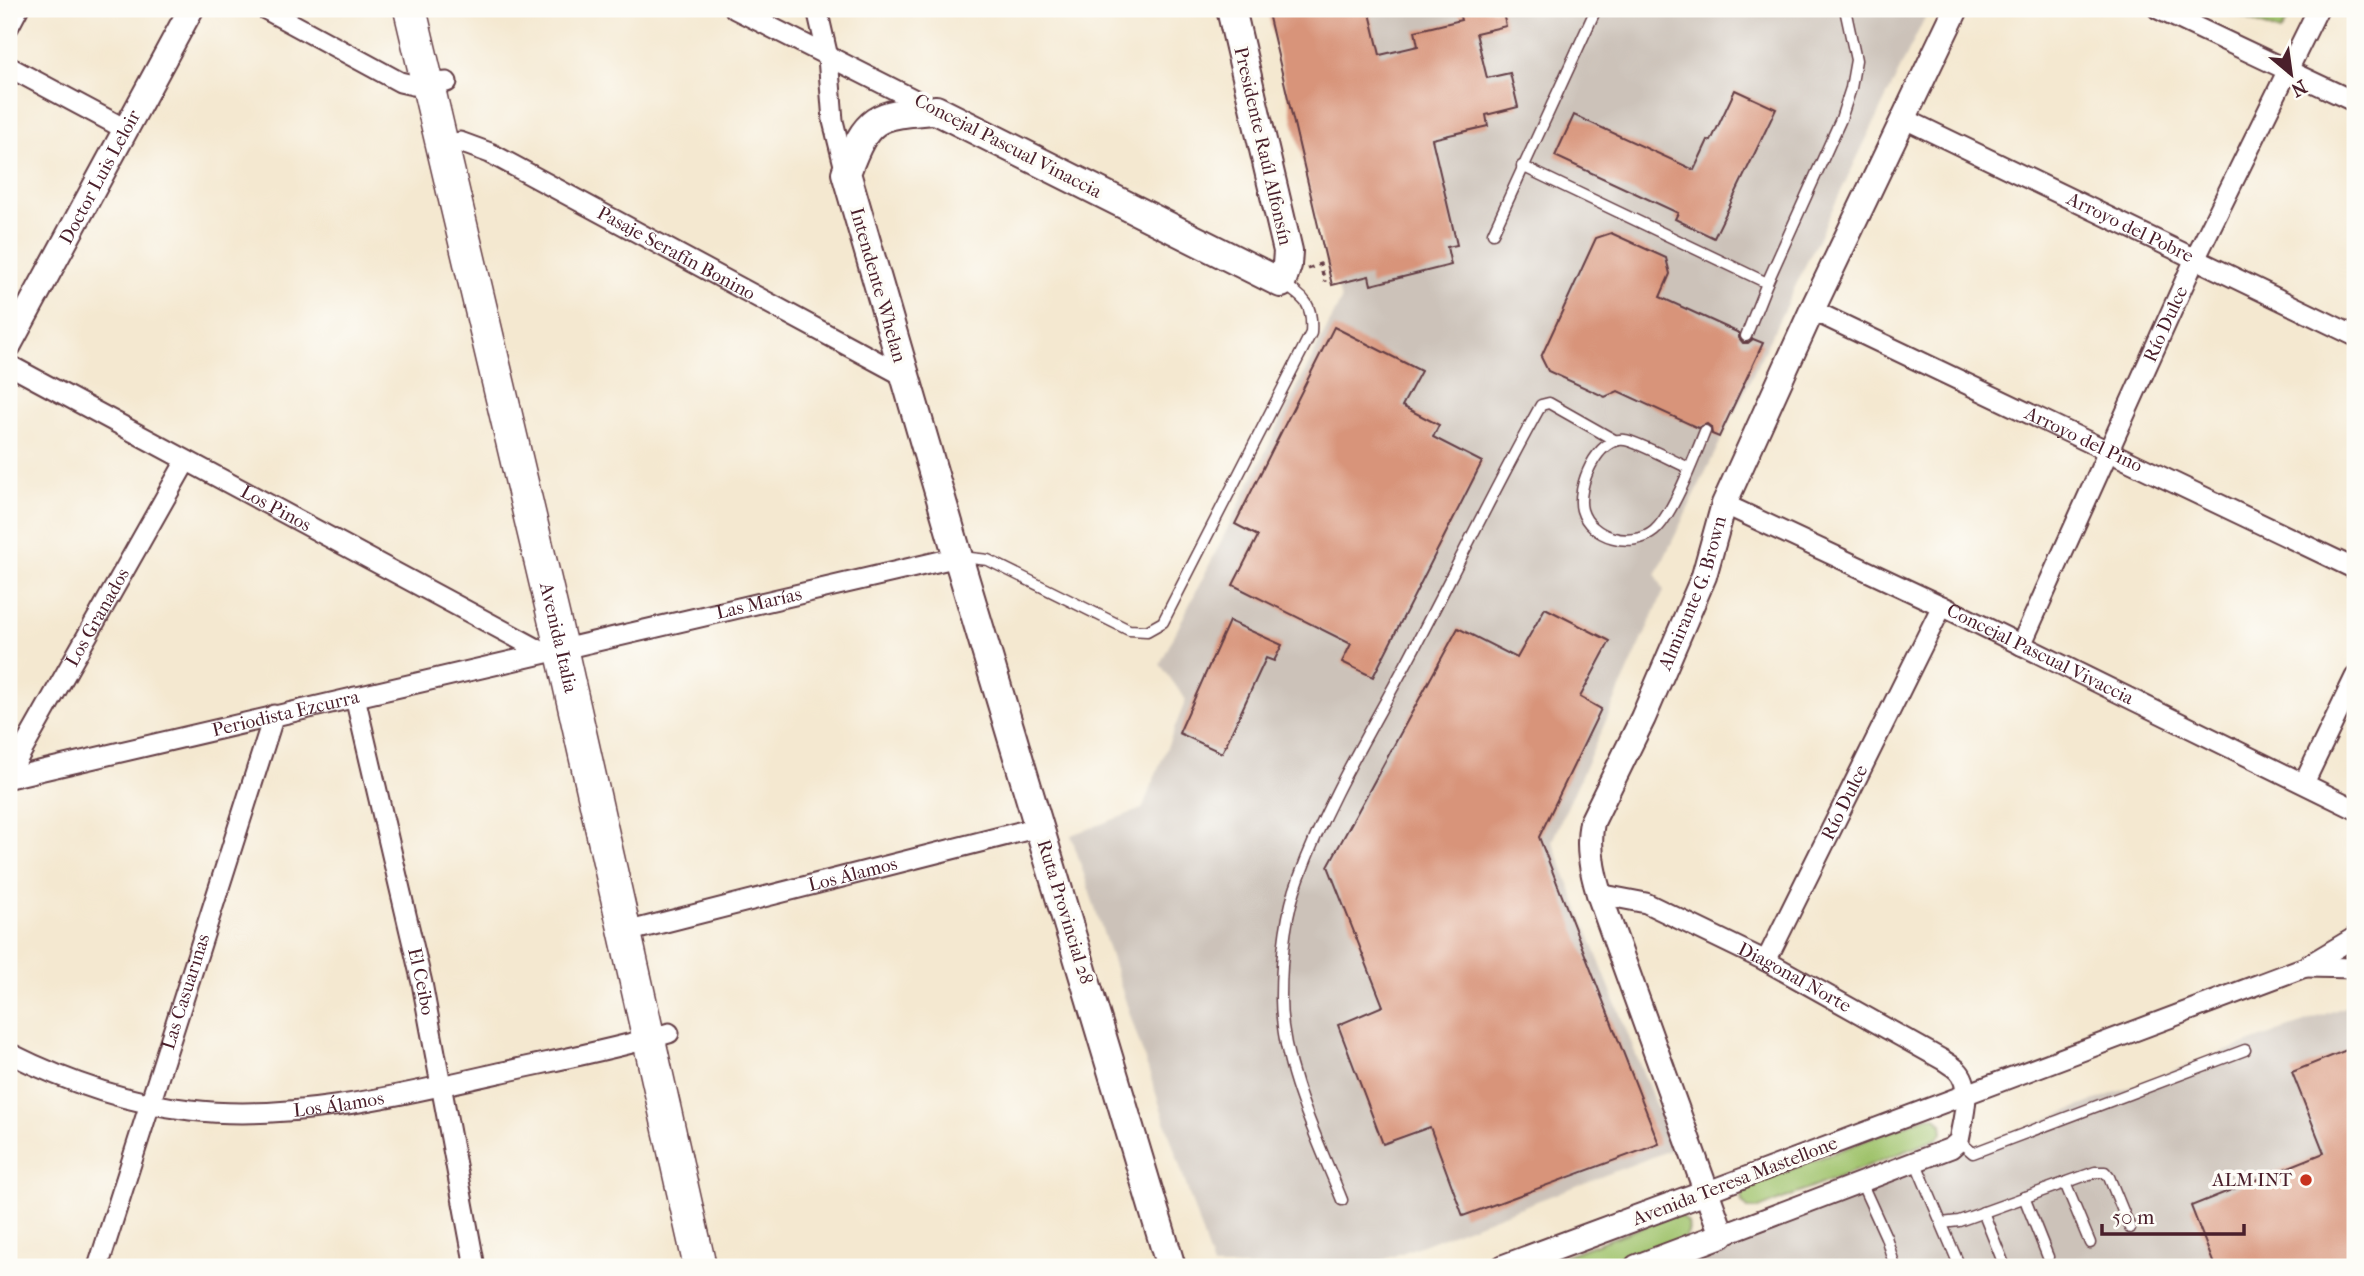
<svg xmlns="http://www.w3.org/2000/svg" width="2364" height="1276" font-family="'IM FELL French Canon',serif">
<rect width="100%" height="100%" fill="#fdfcf7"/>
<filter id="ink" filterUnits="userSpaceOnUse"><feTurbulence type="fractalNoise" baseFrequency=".0143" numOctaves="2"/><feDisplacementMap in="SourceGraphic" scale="14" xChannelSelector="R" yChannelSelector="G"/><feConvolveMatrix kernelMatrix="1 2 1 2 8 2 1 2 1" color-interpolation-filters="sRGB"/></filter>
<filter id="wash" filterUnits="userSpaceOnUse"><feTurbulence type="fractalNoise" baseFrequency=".00686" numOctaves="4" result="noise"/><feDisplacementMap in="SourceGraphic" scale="28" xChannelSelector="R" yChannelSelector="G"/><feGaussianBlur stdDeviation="1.57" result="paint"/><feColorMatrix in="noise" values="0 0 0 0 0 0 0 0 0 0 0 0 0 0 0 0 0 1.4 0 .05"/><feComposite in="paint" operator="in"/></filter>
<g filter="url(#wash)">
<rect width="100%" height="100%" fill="#f4e8d0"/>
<g fill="#ccc2b9">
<polygon points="1272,9 1929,9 1656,575 1664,591 1552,841 1673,1149 1365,1267 1213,1267 1071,835 1142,809 1186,700 1160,664 1341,300"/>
<polygon points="2355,1003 2355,1267 1663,1267 2112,1094"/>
</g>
<g fill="#9fc26b" stroke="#74704b" stroke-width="2">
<polygon points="2222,9 2294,9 2280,32"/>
<polygon points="1928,1116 1936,1117 1942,1124 1943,1132 1937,1139 1757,1209 1748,1209 1742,1202 1741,1193 1748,1186"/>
<path d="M1678,1214L1688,1223C1690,1233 1687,1237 1679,1242L1612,1267H1534Z"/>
</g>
<g id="blocks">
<g fill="#d8947a">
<polygon points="1267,9 1369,9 1380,55 1418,46 1415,31 1461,20 1458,9 1502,9 1506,26 1476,33 1487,78 1510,73 1518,107 1486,115 1488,126 1432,139 1457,245 1447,247 1451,265 1371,285 1369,276 1332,285"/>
<polygon points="1735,90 1776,109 1714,238 1675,219 1678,213 1555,156 1574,115 1694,170 1708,140 1711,141"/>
<polygon points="1611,233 1666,258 1670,274 1660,297 1739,333 1739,338 1743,343 1748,343 1753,339 1763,343 1719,437 1712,434 1711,427 1707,424 1698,428 1618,391 1605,397 1548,371 1541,357 1596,238"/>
<polygon points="1334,327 1421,371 1402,406 1439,425 1433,437 1482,462 1373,677 1342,662 1351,644 1233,585 1258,536 1235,524"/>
<polygon points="1545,608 1610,641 1580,697 1601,709 1539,837 1659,1144 1463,1216 1430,1127 1383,1144 1338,1025 1383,1006 1328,866 1458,628 1517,658"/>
<polygon points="1229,621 1282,645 1274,661 1266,658 1222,753 1179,733"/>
<polygon points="2349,1049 2355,1065 2355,1267 2215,1267 2191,1206 2324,1153 2292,1072"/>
</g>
</g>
</g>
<g filter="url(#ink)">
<use href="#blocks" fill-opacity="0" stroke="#643d44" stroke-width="2"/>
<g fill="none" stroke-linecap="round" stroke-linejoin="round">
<g stroke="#643d44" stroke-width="13">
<g id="service">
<polyline points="1522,166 1767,283"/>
<polyline points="1493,233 1596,9"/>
<polyline points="1746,336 1767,283 1841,119 1851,88 1856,60 1845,9"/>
<path d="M1689,468C1675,462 1636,441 1625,440C1597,436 1576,488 1582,510C1590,538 1632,549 1654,531C1673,515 1695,456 1705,431"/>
<path d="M962,557L988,560L1129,630L1147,631L1163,622L1311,333C1313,304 1306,299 1282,283"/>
<polyline points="1959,1141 1973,1153 2245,1050"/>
<polyline points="1915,1161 1960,1267"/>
<polyline points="1861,1182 1886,1237 1895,1267"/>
<polyline points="2065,1183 2090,1243"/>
<polyline points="2024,1197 2048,1257"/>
<path d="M1342,1200C1317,1138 1281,1066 1281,998C1281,959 1285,915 1299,878C1327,801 1370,731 1408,660C1453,575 1494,489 1541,405L1549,403L1616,441"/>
<polyline points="1983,1212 2005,1267"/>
<polyline points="1942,1223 1959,1221 2095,1172 2105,1172 2109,1177 2130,1228"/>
</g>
</g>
<g stroke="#643d44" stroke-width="23">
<g id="minor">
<polyline points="265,9 400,82 413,85 447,82"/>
<polyline points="735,9 935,110"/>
<polyline points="817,9 828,57 833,121 846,173"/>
<polyline points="2158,9 2355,102"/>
<polyline points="9,26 18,9"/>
<polyline points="9,67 127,130"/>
<path id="s1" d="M1905,119L2355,336"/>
<path id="s2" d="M443,146L460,142L490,153L906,377"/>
<path id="s3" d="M1812,310L2355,569"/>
<path id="s4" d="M9,365L543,652"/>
<path id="s5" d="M1724,504L1942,606L2355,809"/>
<path id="s6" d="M2021,645L2195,259L2318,9"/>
<path id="s7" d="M355,697L422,983L475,1267"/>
<path id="s8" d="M9,774L186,461"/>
<path id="s9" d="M9,778L958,557"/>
<polyline points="2304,783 2355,677"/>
<path id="s10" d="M1599,894L1646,903L1766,961L1943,1060C1947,1063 1953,1066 1957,1070C1974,1086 1962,1121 1959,1141L1951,1148L1722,1235"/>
<path id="s11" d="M626,932L1039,827"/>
<path id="s12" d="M1766,961L1942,606"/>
<polyline points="2306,967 2355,968"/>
<path id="s13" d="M9,1053C65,1081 127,1103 190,1110C289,1122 398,1096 494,1074C552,1061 612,1050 669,1033"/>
<polyline points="1706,1192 2305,967 2355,937"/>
<path id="s14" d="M98,1267L274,715"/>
</g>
</g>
<g stroke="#643d44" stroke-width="28">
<g id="tertiary">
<path id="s15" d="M9,345L191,9"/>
<polyline points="1504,1267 1706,1192"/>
<path id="s16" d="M1637,1267L1722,1235L1599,894C1592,871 1587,847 1592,822L1643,718L1704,576L1724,504L1812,310L1956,9"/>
</g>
</g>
<g stroke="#643d44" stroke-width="32">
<path id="secondary" d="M1171,1267L958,557L846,173C868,114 876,115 936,110L1281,283L1287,265L1288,251L1231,9"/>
</g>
<g stroke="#643d44" stroke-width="35">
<g id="primary">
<path id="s17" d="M410,9L561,648L700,1267"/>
</g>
</g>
<polyline stroke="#643d44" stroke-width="3.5" stroke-dasharray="5 5" stroke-linecap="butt" points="1308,269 1320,264 1325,282"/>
<use href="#service" stroke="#fff" stroke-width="10"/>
<use href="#minor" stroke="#fff" stroke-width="19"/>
<use href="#tertiary" stroke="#fff" stroke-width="24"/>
<use href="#secondary" stroke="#fff" stroke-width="28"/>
<use href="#primary" stroke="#fff" stroke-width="32"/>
</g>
</g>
<circle fill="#c8321e" stroke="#fdfcf7" stroke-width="2.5" cx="2306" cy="1180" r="7"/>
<g text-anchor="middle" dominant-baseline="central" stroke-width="7" stroke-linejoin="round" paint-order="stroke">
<g font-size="19" fill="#4a1f2b" stroke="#fdfcf7">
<text transform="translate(1008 146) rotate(27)">Concejal Pascual Vinaccia</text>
<text transform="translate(1263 146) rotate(77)">Presidente Raúl Alfonsín</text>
<text stroke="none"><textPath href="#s15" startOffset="191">Doctor Luis Leloir</textPath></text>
<text stroke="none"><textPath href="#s1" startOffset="250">Arroyo del Pobre</textPath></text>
<text stroke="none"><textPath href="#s2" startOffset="261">Pasaje Serafín Bonino</textPath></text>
<text transform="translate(878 285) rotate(74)">Intendente Whelan</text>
<text stroke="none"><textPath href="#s6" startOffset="352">Río Dulce</textPath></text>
<text stroke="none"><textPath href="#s3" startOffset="301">Arroyo del Pino</textPath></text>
<text stroke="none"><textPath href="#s4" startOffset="303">Los Pinos</textPath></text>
<text stroke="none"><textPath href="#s16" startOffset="777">Almirante G. Brown</textPath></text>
<text stroke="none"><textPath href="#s9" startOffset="770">Las Marías</textPath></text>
<text stroke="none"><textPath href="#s8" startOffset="180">Los Granados</textPath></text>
<text stroke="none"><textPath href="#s17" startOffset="646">Avenida Italia</textPath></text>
<text stroke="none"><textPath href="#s5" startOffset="350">Concejal Pascual Vivaccia</textPath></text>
<text stroke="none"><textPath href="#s9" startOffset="284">Periodista Ezcurra</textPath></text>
<text stroke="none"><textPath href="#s12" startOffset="177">Río Dulce</textPath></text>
<text stroke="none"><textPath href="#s11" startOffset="234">Los Álamos</textPath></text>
<text transform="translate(1065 912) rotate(73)">Ruta Provincial 28</text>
<text stroke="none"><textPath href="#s10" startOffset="214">Diagonal Norte</textPath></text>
<text stroke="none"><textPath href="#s7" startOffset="292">El Ceibo</textPath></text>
<text stroke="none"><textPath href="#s14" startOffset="289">Las Casuarinas</textPath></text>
<text stroke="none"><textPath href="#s13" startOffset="340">Los Álamos</textPath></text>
<text transform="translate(1735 1181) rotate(-21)">Avenida Teresa Mastellone</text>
</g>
<g font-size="19" fill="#4a1f2b" stroke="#fdfcf7" text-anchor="end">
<text x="2292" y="1180">ALM INT</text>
</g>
</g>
<rect width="2364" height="1276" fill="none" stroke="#fdfcf7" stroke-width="35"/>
<g transform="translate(2291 74) rotate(151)" stroke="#fdfcf7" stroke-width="5" paint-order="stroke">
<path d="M0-5L12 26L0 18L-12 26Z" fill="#4a1f2b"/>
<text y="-10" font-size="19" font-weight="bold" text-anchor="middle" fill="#4a1f2b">N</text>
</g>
<path d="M2102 1224v10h142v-10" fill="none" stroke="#4a1f2b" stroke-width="3.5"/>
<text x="2112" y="1224" font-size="21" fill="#4a1f2b" stroke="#fdfcf7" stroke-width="5" paint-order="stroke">50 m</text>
</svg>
